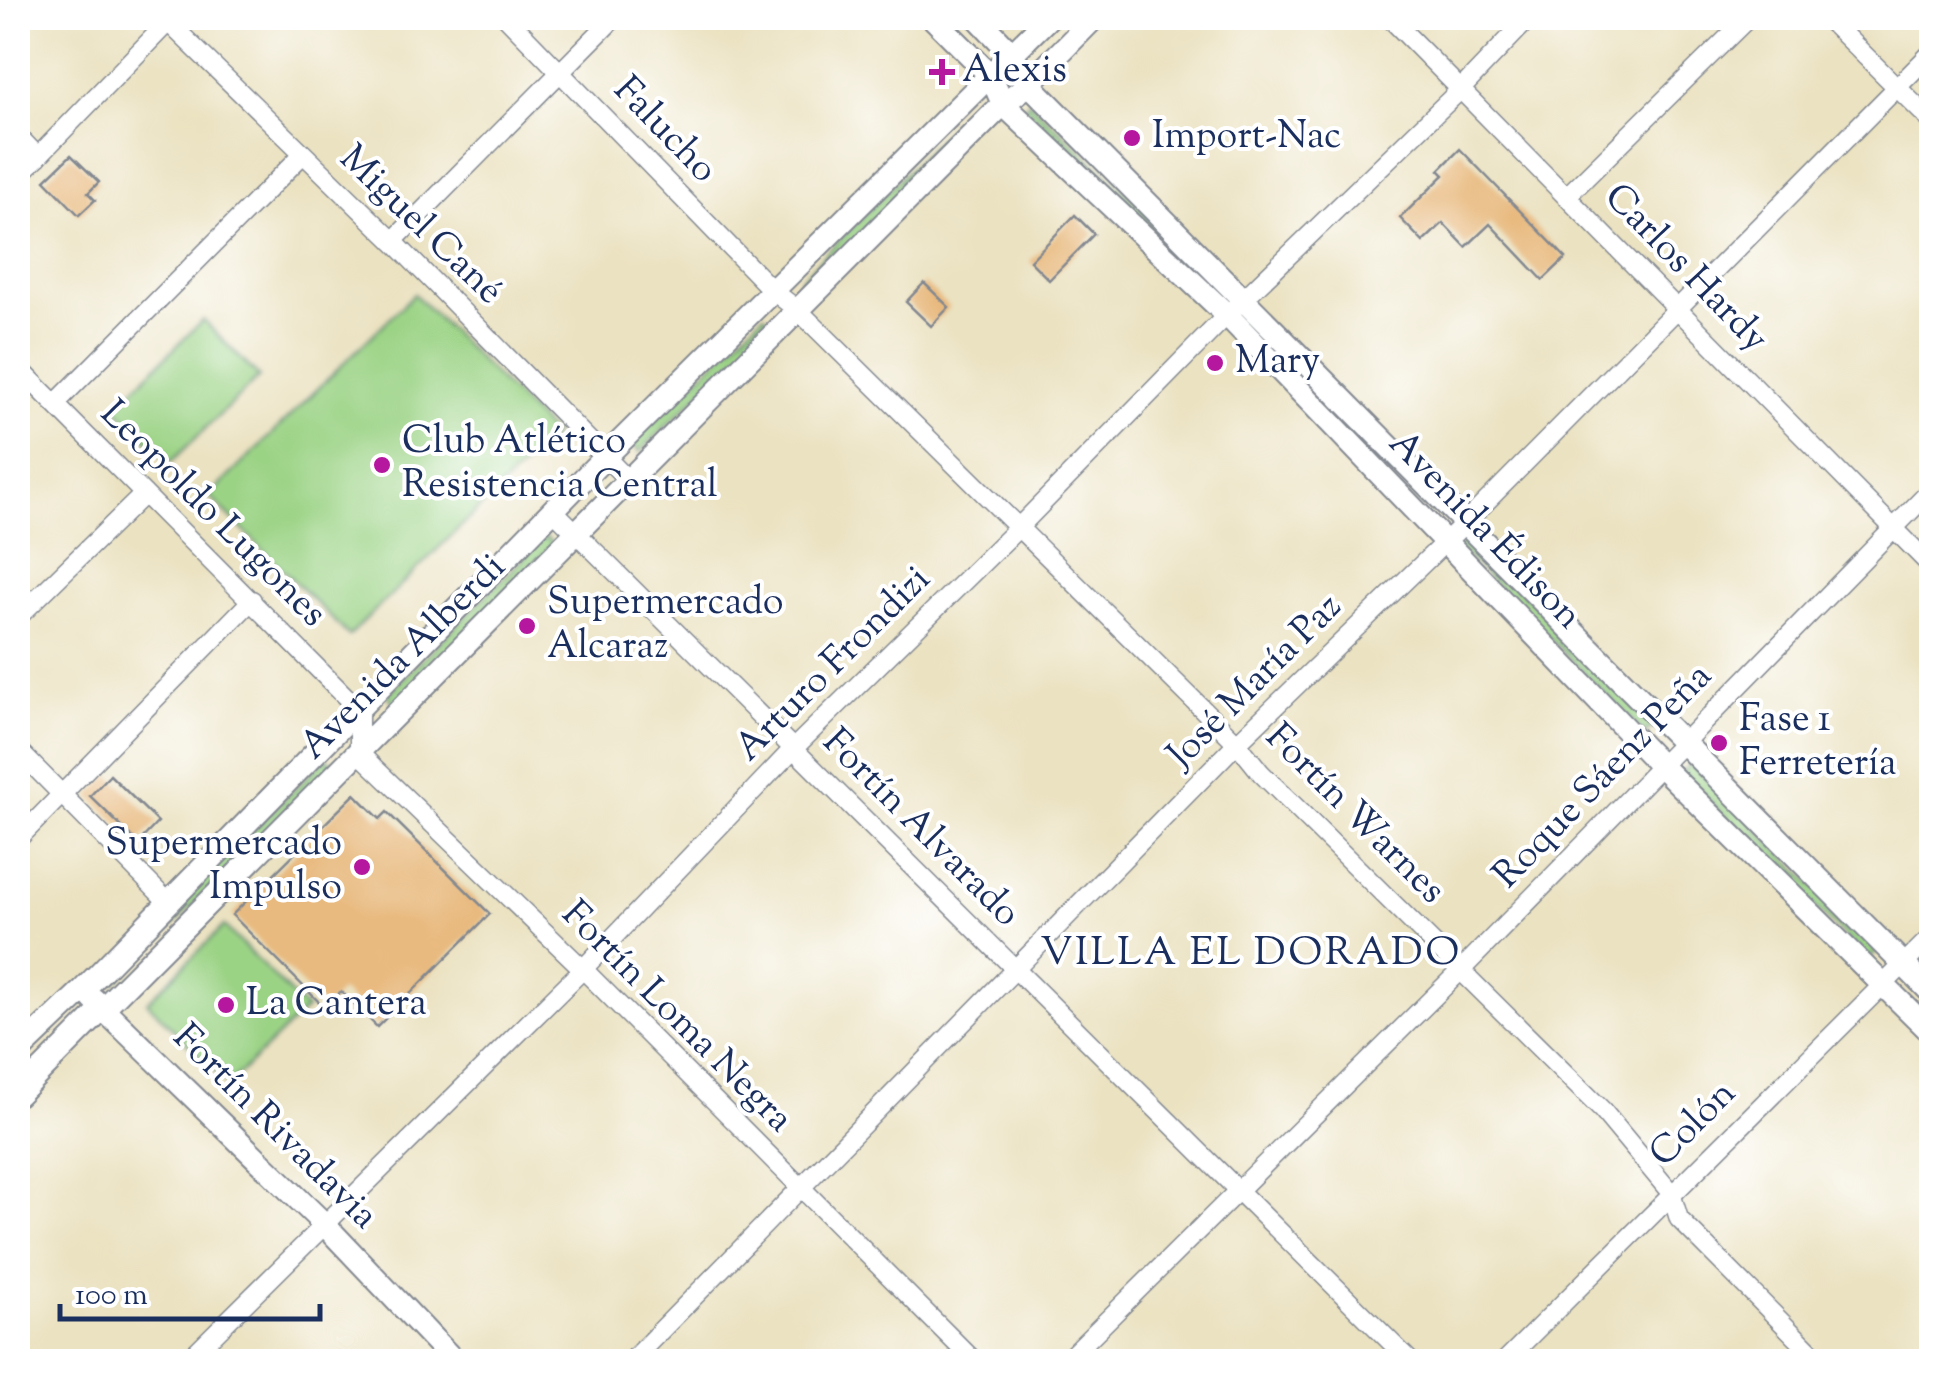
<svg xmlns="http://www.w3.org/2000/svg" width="1949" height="1379" font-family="'Sorts Mill Goudy',serif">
<rect width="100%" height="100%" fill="#fff"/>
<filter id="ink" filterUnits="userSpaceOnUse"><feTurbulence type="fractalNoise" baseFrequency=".01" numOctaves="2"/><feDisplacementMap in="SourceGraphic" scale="20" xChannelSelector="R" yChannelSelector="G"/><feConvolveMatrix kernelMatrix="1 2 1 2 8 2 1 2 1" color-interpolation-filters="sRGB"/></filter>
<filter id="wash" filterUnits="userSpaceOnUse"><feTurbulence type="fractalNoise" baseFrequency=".0048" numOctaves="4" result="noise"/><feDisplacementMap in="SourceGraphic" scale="40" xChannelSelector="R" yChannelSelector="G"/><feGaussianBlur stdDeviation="2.25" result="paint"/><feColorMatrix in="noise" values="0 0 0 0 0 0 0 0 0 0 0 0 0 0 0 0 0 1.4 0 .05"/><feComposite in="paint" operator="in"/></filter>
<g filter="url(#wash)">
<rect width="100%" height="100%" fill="#ebe2c1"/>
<g fill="#9bd385" stroke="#5b8172" stroke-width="2.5">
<polygon points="978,99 986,107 809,288 800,280"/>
<polygon points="1029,101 1219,282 1214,288 1024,107"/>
<polygon points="414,294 554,435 349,636 209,496"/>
<polygon points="764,314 772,323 640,452 631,443"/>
<polygon points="203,320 259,377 170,463 115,407"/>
<polygon points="545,537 553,544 396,705 387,695"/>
<polygon points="1468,537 1655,724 1645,734 1458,547"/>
<polygon points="326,758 334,765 115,983 107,975"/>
<polygon points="1691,763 1879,950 1868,960 1681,773"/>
<polygon points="224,926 306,1009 228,1085 147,1002"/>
</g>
<g id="blocks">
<g fill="#e8ba7f">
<polygon points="1460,149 1566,258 1543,280 1490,224 1466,247 1443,223 1423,242 1400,218 1444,175 1439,170"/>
<polygon points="71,155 99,182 88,193 95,200 79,215 45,180"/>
<polygon points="1075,215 1094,234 1049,280 1030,261"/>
<polygon points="924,283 949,307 931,326 906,302"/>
<polygon points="110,775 158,822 138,843 90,796"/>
<polygon points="355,794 380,819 387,812 490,914 377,1027 341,991 325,1008 232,915"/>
</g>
</g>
</g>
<g filter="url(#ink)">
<use href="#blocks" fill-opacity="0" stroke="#838890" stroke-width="2.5"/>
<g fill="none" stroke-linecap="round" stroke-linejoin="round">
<g stroke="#838890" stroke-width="21">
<g id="street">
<polyline points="164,18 393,241 629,481"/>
<polyline points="507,18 773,291 799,311 1237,743 1261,773 1602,1110 1671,1193 1679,1219 1821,1362"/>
<polyline points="1390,18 1932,567"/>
<polyline points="1827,18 1932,122"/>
<polyline points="18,136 38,157"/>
<polyline points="18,177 172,18"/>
<polyline points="1568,195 1748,18"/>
<polyline points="393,241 614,18"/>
<polyline points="18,367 359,710 359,753 583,969 975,1362"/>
<polyline points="56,403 302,155"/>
<polyline points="554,511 1411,1362"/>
<polyline points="18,617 144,494"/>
<polyline points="18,750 167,901"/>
<polyline points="18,839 252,600"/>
<polyline points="186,1362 583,969 794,748 1018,528 1227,315 1462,88 1529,18"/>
<polyline points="630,1362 1237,743 1466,522 1932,52"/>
<polyline points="1065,1362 1462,969 1932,489"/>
<polyline points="1504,1362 1932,936"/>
</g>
</g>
<g stroke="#838890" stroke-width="26">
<g id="secondary">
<polyline points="933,18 991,76 1003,104 1227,315 1660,765 1932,1033"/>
<polyline points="978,18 1012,54 1029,84 1932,993"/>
<polyline points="93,999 325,1225 455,1362"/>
<polyline points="18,1052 83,990 605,457 1048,18"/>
<polyline points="18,1094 1003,104 1029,84 1094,18"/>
</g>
</g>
<use href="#street" stroke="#fff" stroke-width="18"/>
<use href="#secondary" stroke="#fff" stroke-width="22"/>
</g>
</g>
<g fill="#b5179e" stroke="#fff" stroke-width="4">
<path d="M937 57h10v10h10v10h-10v10h-10v-10h-10v-10h10z"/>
<circle cx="1132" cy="138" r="10"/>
<circle cx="1215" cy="363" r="10"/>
<circle cx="382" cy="465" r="10"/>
<circle cx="527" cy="626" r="10"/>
<circle cx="1719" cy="743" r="10"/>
<circle cx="362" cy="867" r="10"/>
<circle cx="226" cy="1005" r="10"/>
</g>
<g text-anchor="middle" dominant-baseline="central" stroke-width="8" stroke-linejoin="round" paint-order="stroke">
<g font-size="38" fill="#1b2f5e" stroke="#fff" text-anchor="start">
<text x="962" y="72">Alexis</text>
<text x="1152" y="138">Import-Nac</text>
<text x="1235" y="363">Mary</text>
<text x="402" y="443">Club Atlético<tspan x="402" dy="44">Resistencia Central</tspan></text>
<text x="547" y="604">Supermercado<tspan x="547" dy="44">Alcaraz</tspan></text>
<text x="1739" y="721">Fase 1<tspan x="1739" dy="44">Ferretería</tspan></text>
<text x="342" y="845" text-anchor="end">Supermercado<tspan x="342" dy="44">Impulso</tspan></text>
<text x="246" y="1005">La Cantera</text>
</g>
<g font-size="38" fill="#1b2f5e" stroke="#fff">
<text transform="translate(664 131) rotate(46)">Falucho</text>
<text transform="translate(420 226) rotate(44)">Miguel Cané</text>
<text transform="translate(1685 269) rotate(46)">Carlos Hardy</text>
<text transform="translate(212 515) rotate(45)">Leopoldo Lugones</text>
<text transform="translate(1484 531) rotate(46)">Avenida Édison</text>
<text transform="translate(404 658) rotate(-45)">Avenida Alberdi</text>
<text transform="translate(834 665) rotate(-45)">Arturo Frondizi</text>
<text transform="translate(1256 682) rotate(-45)">José María Paz</text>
<text transform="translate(1604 777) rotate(-46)">Roque Sáenz Peña</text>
<text transform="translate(1354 815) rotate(45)">Fortín Warnes</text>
<text transform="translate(920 829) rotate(45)">Fortín Alvarado</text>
<text transform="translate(676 1018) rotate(45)">Fortín Loma Negra</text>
<text transform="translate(1694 1125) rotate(-45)">Colón</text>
<text transform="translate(274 1128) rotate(45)">Fortín Rivadavia</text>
</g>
<g font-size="40" letter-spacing="2.5" fill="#1b2f5e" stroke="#fff">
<text x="1251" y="954">VILLA EL DORADO</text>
</g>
</g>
<rect width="1949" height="1379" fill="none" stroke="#fff" stroke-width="60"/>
<path d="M60 1304v15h260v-15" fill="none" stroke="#1b2f5e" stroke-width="5"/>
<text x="75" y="1304" font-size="30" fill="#1b2f5e" stroke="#ffffff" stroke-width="8" paint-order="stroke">100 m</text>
</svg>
